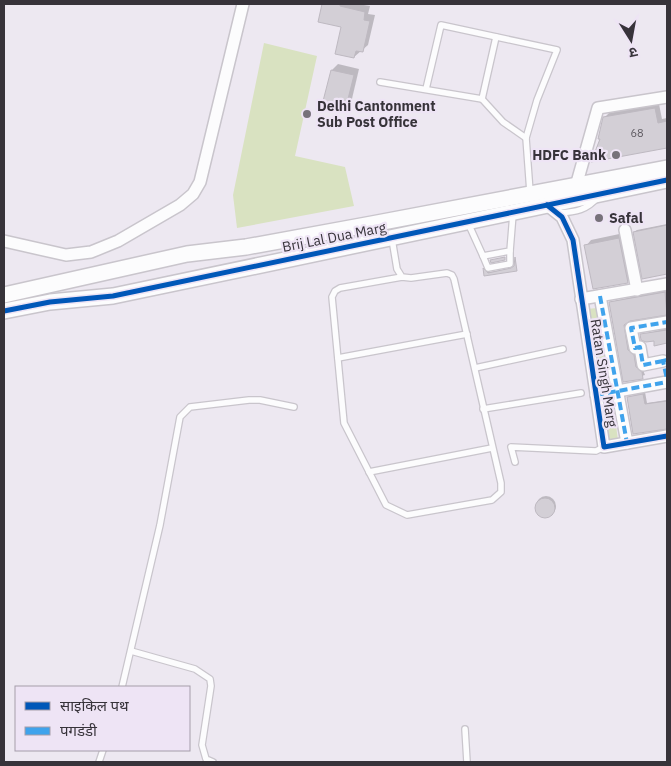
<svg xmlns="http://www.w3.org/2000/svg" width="671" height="766" font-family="'IBM Plex Sans','Noto Sans Devanagari',sans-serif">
<rect width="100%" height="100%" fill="#ede8f1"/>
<g fill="#d9e2c1">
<polygon points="264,43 317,56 295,156 345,167 354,206 237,228 233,195"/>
<polygon points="597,308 610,387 600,389 587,309"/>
<polygon points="612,397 618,440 606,441 600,398"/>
</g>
<g fill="#0003">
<polygon points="324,4 358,4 370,6 368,14 375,15 368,45 354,57 342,26 319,21"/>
<polygon points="338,64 359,69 351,103 345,110 324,104 332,70"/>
<polygon points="659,104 662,119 667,118 667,147 593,161 602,137 604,118 609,113"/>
<polygon points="667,224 667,273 643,277 634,232 637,230"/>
<polygon points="624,233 633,276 627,282 586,246 591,240"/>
<polygon points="516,259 516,269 485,275 485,268 490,272 514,268"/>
<polygon points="667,289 667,314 627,321 625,326 630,347 636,353 645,375 624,381 610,302"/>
<polygon points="667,328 667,342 655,344 655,339 641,335"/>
<polygon points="645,392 647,403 667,400 667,428 634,433 628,397"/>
<circle cx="546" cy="506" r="10"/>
</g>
<g fill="#d3cfd6" stroke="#beb9c1">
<polygon points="322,4 340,4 340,6 365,12 364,20 370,21 363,52 356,51 354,58 335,54 341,27 318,22"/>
<polygon points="331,70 354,75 345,111 322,105"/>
<polygon points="655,108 658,123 667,121 667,148 591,162 600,139 598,139 603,117"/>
<polygon points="667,225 667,274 642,279 633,232"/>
<polygon points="619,238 628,283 593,289 584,245"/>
<polygon points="505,257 505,260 491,263 490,260"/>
<polygon points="515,257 517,271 484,276 483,268 488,273 511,268 514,266"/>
<polygon points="665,292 667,315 630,321 624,325 628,350 634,355 636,367 642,372 643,379 623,382 609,302"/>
<polygon points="667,330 667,343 654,346 654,341 646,342 641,340 640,334"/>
<polygon points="643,394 645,404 667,401 667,429 633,434 627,397"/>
<circle cx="545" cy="508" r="10"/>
</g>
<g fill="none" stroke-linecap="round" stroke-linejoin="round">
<g stroke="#c9c5cc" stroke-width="8">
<g id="lane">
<polyline points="380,82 482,99 503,122 526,138 530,192"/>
<polyline points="426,89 441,25 557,50 537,100 526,138"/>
<polyline points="482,99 496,37"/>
<path d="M560,213C576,212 587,210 598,197"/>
<polyline points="468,223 483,256 510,251 513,214"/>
<polyline points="392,239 397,269 402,277 411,278 447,273 452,275 454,279 501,483 501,492 492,500 407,515 386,505 344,423 332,297 335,291 340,288 402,277"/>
<polyline points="483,256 488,268 510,264 510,251"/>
<polyline points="338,358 467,334"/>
<polyline points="475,368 563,349"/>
<polyline points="483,409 581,393"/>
<polyline points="515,462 511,447 596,451 604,447"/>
<polyline points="369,472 492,448"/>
<polyline points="131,651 195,669 210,679 211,686 202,745 206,759 213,762"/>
<polyline points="122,687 160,525 180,417 190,407 249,400 260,400 294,407"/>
<polyline points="465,729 467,762"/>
<polyline points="99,762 103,750"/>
</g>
</g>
<g stroke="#c9c5cc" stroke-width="14">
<g id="street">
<polyline points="576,186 598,108 667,97"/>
<polyline points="547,205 562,217 573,240 604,447 667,436"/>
<polyline points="625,230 637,290"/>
<polyline points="4,241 66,255 91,252 118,241 180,205 193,194 200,182 243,4"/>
<polyline points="600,296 627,443"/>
<polyline points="581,299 667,284"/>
<polyline points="663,361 643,365 640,347 635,348 631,328 667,322"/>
<polyline points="596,395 667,382"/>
</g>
</g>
<g stroke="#c9c5cc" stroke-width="18">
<g id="secondary">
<polyline points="4,295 187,254 246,247 372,224 667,168"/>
<polyline points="4,311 50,302 113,296 667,180"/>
</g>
</g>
<use href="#lane" stroke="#fcfcfd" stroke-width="5.5"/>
<use href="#street" stroke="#fcfcfd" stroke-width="11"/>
<use href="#secondary" stroke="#fcfcfd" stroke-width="15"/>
<g stroke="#3fa3ec" stroke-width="4" stroke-dasharray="8 4" stroke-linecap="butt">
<polyline points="600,296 627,443"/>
<polyline points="667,360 663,361 667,379"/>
<polyline points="663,361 643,365 640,347 635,348 631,328 667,322"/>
<polyline points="596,395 667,382"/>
</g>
<g stroke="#eee4f5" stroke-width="8">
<g id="cycleway">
<polyline points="547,205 562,217 573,240 604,447 667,436"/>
<polyline points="4,311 50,302 113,296 667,180"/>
</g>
</g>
<use href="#cycleway" stroke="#0057b8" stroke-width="5"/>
</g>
<g fill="#77727a" stroke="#eee4f5" stroke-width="2">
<circle cx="307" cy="114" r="5"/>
<circle cx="616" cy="155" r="5"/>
<circle cx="599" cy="218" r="5"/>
</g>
<g text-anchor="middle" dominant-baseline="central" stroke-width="4.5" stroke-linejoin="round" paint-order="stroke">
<g font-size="11" fill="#5e5a61">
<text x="637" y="133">68</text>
</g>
<g font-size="14" font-weight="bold" fill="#37333a" stroke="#eee4f5" text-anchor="start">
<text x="317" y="106">Delhi Cantonment<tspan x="317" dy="16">Sub Post Office</tspan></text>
<text x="606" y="155" text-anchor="end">HDFC Bank</text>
<text x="609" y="218">Safal</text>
</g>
<g font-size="14" fill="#37333a" stroke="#eee4f5">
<text transform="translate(334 237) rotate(-11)">Brij Lal Dua Marg</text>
<text transform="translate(604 373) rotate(81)">Ratan Singh Marg</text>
</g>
</g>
<rect width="671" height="766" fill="none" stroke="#37333a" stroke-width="10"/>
<rect x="15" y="686" width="175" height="65" fill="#eee4f5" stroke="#a59daa"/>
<rect x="25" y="702" width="25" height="8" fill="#0057b8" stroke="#a59daa"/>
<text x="60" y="711" font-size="15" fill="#37333a">साइकिल पथ</text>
<rect x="25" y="727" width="25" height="8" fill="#3fa3ec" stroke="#a59daa"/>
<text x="60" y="736" font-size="15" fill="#37333a">पगडंडी</text>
<g transform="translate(631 40) rotate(169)" stroke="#eee4f5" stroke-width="4" paint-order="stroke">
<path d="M0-4L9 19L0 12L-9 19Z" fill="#37333a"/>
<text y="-8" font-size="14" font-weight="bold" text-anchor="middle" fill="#37333a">उ</text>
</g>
</svg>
